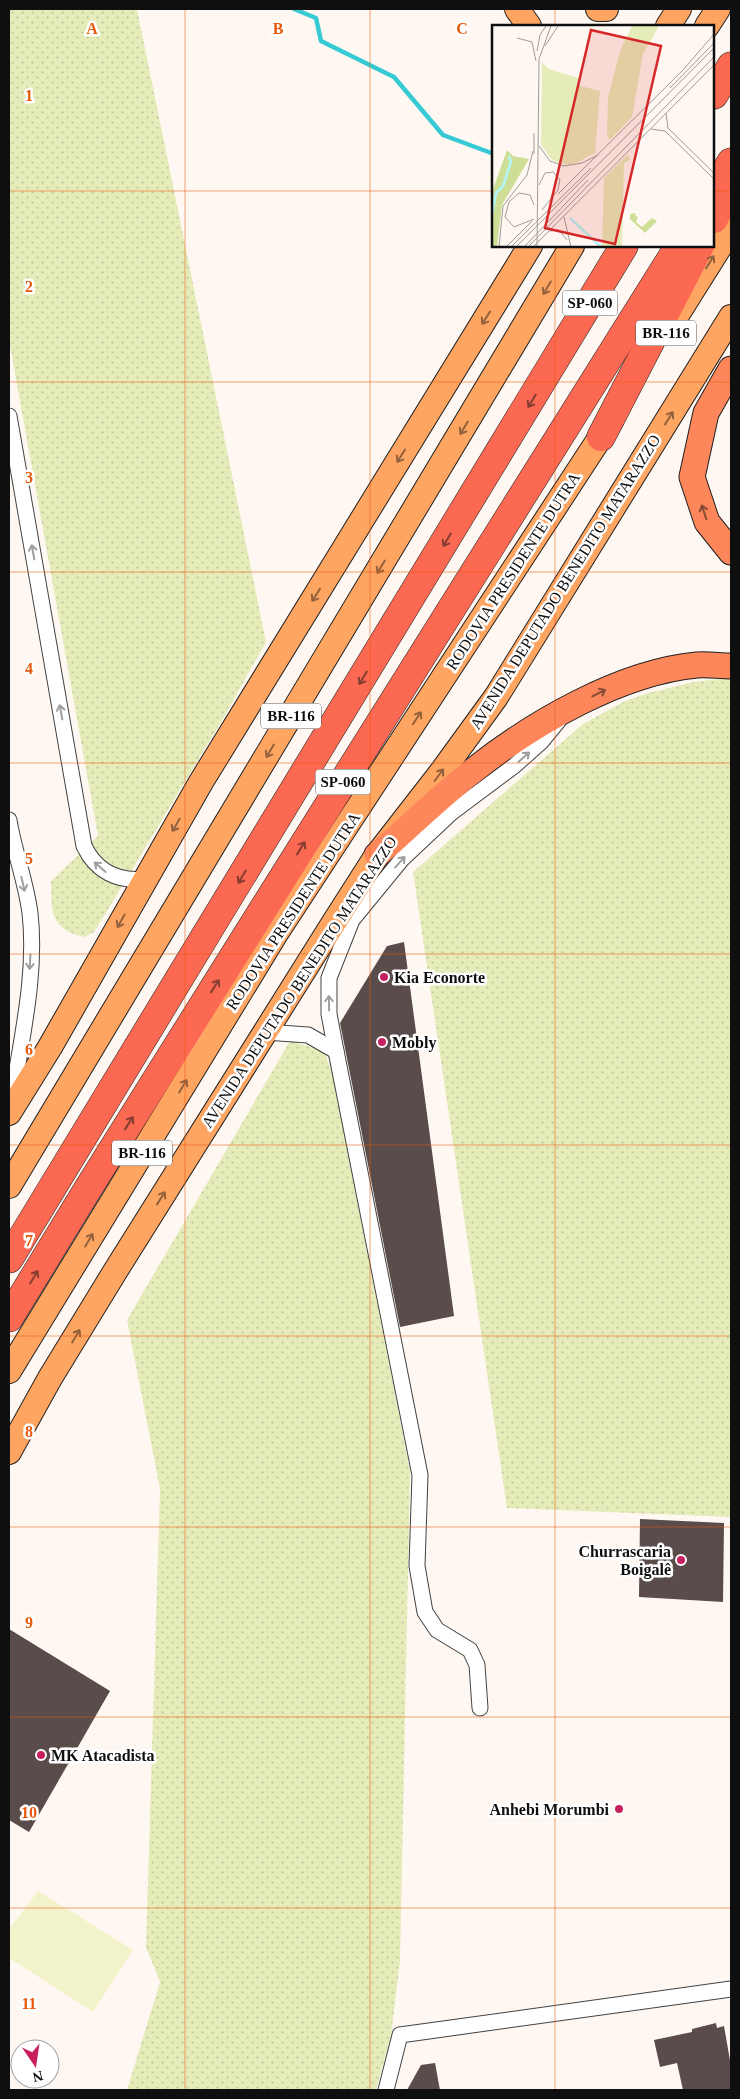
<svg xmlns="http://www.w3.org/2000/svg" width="740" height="2099" font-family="'Times New Roman',serif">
<defs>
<pattern id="grass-dots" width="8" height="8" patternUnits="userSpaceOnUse" patternTransform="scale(1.25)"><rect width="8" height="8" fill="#e5ecb9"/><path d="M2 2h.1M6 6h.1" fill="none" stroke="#c3c99e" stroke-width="1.8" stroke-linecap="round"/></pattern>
</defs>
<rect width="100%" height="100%" fill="#fff8f2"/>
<g fill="url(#grass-dots)">
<path d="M9,9H137L266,642L221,722L109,908L94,932L84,937C49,929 52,911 51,881L98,836L9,340Z"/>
<polygon points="718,679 731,679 731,1517 507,1508 413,872 583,724 625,701 648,693 694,682"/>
<polygon points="290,1041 324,1051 332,1072 410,1471 400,1961 391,2035 376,2090 127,2090 160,1982 146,1947 160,1489 127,1320"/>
</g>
<polygon fill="#f2f3cb" points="38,1891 133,1950 93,2012 9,1958 9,1929"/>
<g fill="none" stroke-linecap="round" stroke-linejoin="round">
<polyline stroke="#36cad5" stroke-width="4.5" points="294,9 316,18 321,41 394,77 443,135 494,154"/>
</g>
<g fill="#594c4b">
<polygon points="404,942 454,1316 400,1327 340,1023 387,946"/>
<polygon points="640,1519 724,1523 723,1602 639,1597"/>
<polygon points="9,1629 110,1691 29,1832 9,1820"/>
<polygon points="716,2023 717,2028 724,2026 731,2066 731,2090 683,2090 677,2063 660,2067 654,2040 692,2032 692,2029"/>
<polygon points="435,2063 440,2090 407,2090 421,2065"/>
</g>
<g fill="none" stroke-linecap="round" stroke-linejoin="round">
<g stroke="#424242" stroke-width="17">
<g id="minor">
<path d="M9,416L84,846C96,871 117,882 145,879"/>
<path d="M9,820C14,851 26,882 30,913C37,975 21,1039 12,1100"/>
<polyline points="265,1032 308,1035 336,1051"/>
<polyline points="480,1708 477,1665 470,1650 437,1630 425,1612 417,1566 420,1475 336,1051 329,1014 329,978 352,920 402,859 451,813 514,766 541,742 559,720"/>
<polyline points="386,2090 400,2035 731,1989"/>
</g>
</g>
<g stroke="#202020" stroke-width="26">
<g id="primary">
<polyline points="517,9 529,26"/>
<polyline points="598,9 606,9"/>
<polyline points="668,26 679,9"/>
<polyline points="707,26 718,9"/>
<polyline points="675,318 731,229"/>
<polyline points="9,1113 50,1047 201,782 530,246"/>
<polyline points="9,1186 572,246"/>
<polyline points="9,1371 275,935 611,421"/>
<polyline points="9,1452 50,1378 116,1270 333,924 377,855 443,770 496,697 731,317"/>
</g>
</g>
<g stroke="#202020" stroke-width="27">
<g id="trunk">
<polyline points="731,369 706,413 692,477 707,522 731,552"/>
<path d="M377,855C409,827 440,796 474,770C533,723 621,672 697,665C708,664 720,666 731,666"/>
</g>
</g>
<g stroke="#202020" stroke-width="29">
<g id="motorway">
<polyline points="714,95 731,66"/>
<polyline points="714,190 731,162"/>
<polyline points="714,219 731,185"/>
<polyline points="601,437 700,246"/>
<polyline points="9,1259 624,246"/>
<polyline points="9,1318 89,1187 679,246"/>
</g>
</g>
<use href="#minor" stroke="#fff" stroke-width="15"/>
<use href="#primary" stroke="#ffa562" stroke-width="24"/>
<use href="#trunk" stroke="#fd875a" stroke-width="25"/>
<use href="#motorway" stroke="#fb6953" stroke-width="28"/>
</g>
<defs><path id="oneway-shaft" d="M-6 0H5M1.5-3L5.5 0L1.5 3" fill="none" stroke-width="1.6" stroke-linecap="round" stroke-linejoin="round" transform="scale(1.25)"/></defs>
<g stroke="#93623d">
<use href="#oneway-shaft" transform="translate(710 262) rotate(-58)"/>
<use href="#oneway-shaft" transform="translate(547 288) rotate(121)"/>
<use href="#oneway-shaft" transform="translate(486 318) rotate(122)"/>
<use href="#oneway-shaft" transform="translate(669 418) rotate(-58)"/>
<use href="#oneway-shaft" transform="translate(464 428) rotate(121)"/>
<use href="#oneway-shaft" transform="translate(401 456) rotate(122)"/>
<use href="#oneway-shaft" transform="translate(381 567) rotate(121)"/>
<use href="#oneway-shaft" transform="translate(316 595) rotate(122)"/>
<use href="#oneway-shaft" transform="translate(417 718) rotate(-57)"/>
<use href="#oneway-shaft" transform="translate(270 751) rotate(121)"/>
<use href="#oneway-shaft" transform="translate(439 775) rotate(-53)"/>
<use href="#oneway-shaft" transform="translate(176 825) rotate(120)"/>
<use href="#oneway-shaft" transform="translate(121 921) rotate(119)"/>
<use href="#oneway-shaft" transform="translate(183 1086) rotate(-59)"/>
<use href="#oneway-shaft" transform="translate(161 1198) rotate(-58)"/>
<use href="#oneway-shaft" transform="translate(89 1240) rotate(-59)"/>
<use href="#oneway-shaft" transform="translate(76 1336) rotate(-59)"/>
</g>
<g stroke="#853c31">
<use href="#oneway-shaft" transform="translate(532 401) rotate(121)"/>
<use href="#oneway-shaft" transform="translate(447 540) rotate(121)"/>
<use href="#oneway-shaft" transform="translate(363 678) rotate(121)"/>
<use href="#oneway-shaft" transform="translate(301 848) rotate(-58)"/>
<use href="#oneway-shaft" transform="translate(242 877) rotate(121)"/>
<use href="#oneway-shaft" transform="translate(215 986) rotate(-58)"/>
<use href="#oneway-shaft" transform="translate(129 1123) rotate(-58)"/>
<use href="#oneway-shaft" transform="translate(34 1277) rotate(-59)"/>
</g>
<g stroke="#864b34">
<use href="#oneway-shaft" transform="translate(704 512) rotate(-108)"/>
<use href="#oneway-shaft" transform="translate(599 693) rotate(-27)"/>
</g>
<g stroke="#9f9f9f">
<use href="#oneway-shaft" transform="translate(33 552) rotate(-100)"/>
<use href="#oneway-shaft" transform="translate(61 712) rotate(-100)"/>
<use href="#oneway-shaft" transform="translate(524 757) rotate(-42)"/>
<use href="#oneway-shaft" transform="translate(400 862) rotate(-48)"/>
<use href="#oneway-shaft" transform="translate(100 867) rotate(-139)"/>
<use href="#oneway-shaft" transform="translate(23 884) rotate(77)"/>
<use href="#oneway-shaft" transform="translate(30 962) rotate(93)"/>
<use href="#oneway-shaft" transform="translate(329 1003) rotate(-91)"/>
</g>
<path fill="none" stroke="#e8590c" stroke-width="1" stroke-opacity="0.55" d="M185,9V2090M370,9V2090M555,9V26M9,191H494M714,191H731M555,246V2090M9,382H731M9,572H731M9,763H731M9,954H731M9,1145H731M9,1336H731M9,1527H731M9,1717H731M9,1908H731"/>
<g fill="#c81f5f" stroke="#fff" stroke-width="2">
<circle cx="384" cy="977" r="5"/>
<circle cx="382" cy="1042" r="5"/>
<circle cx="681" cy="1560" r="5"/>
<circle cx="41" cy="1755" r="5"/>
<circle cx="619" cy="1809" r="5"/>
</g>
<g text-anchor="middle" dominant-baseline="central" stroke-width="5" stroke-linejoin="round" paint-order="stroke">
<g fill="#fff" stroke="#575757" stroke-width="1">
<rect x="562.5" y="290.5" width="55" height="25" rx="4"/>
<rect x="636" y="320.5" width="60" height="25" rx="4"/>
<rect x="261" y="703.5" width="60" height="25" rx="4"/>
<rect x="315.5" y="769.5" width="55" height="25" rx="4"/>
<rect x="112" y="1140.5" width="60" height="25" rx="4"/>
</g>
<g font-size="15" font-weight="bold" fill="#0f0f0f">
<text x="590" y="303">SP-060</text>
<text x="666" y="333">BR-116</text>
<text x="291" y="716">BR-116</text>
<text x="343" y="782">SP-060</text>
<text x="142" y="1153">BR-116</text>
</g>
<g font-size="16" fill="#0f0f0f" stroke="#fff">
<text transform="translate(513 571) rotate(-57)">RODOVIA PRESIDENTE DUTRA</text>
<text transform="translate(565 582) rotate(-58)">AVENIDA DEPUTADO BENEDITO MATARAZZO</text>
<text transform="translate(293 911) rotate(-57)">RODOVIA PRESIDENTE DUTRA</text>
<text transform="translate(299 982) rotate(-57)">AVENIDA DEPUTADO BENEDITO MATARAZZO</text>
</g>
<g font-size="16" font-weight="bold" fill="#0f0f0f" stroke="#fff" text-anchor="start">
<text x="394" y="977">Kia Econorte</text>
<text x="392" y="1042">Mobly</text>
<text x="671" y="1551" text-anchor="end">Churrascaria<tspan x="671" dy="18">Boigalê</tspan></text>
<text x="51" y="1755">MK Atacadista</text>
<text x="609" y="1809" text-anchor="end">Anhebi Morumbi</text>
</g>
</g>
<g transform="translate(492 25)">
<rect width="222" height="222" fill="#fff8f2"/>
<path d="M140,1H167L151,29L140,92L118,115L115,111L116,72L128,26ZM50,37L57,44L86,53L85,60L108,66L103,128L84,138L75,140L60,135L49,120ZM136,129L138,135L132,138L130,222H110L112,153Z" fill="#e5ecb9"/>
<path d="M15,125L21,131L37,134L10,180L5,222H0V167ZM143,188L144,192L146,191L144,197L150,202L160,193L165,196L153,208L138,194V189Z" fill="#cede97"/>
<path fill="none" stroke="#b3f6f9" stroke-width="2.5" d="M0,190L4,168L11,161L19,137L17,131M78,193L109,222"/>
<path fill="none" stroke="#9f9b97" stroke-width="1" d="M25,13L40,17L44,36M53,21L66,1M45,26L48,10L54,1M178,63L223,17M174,88L176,103L223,149M159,104L173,106L223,155M47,121L58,136L72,141L90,138L106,130M42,129V108M47,160L53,148L61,147L68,155L66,165L50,185M66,169L191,45L223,8M42,180L38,170L27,168L17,177L13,192L22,202L42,194M72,192L79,222M58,206L67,205L75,215M7,222L11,181L35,150L41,126M14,222L40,196M19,222L99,143M24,222L223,22M32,222L96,155M36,222L223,31M41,222L223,39M45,222L47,34L59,1"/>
<path fill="#d62828" fill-opacity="0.15" stroke="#d62828" stroke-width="2.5" d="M99,5L169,21L123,219L53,203Z"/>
<rect width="222" height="222" fill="none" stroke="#0f0f0f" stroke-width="2.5"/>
</g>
<g font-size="16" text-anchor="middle" font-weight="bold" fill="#e8590c" stroke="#fff" stroke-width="5" stroke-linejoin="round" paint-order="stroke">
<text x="92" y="34">A</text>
<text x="278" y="34">B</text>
<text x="462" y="34">C</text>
<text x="29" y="101">1</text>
<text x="29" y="292">2</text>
<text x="29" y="483">3</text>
<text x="29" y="674">4</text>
<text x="29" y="864">5</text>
<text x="29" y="1055">6</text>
<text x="29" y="1246">7</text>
<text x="29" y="1437">8</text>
<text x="29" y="1628">9</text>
<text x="29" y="1818">10</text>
<text x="29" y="2009">11</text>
</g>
<rect width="740" height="2099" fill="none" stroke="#0f0f0f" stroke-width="20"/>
<g transform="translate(35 2064) rotate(167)"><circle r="24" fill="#ffffff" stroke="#9f9f9f"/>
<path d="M0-4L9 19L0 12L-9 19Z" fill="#c81f5f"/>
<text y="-8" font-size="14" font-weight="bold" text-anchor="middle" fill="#0f0f0f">N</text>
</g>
</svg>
